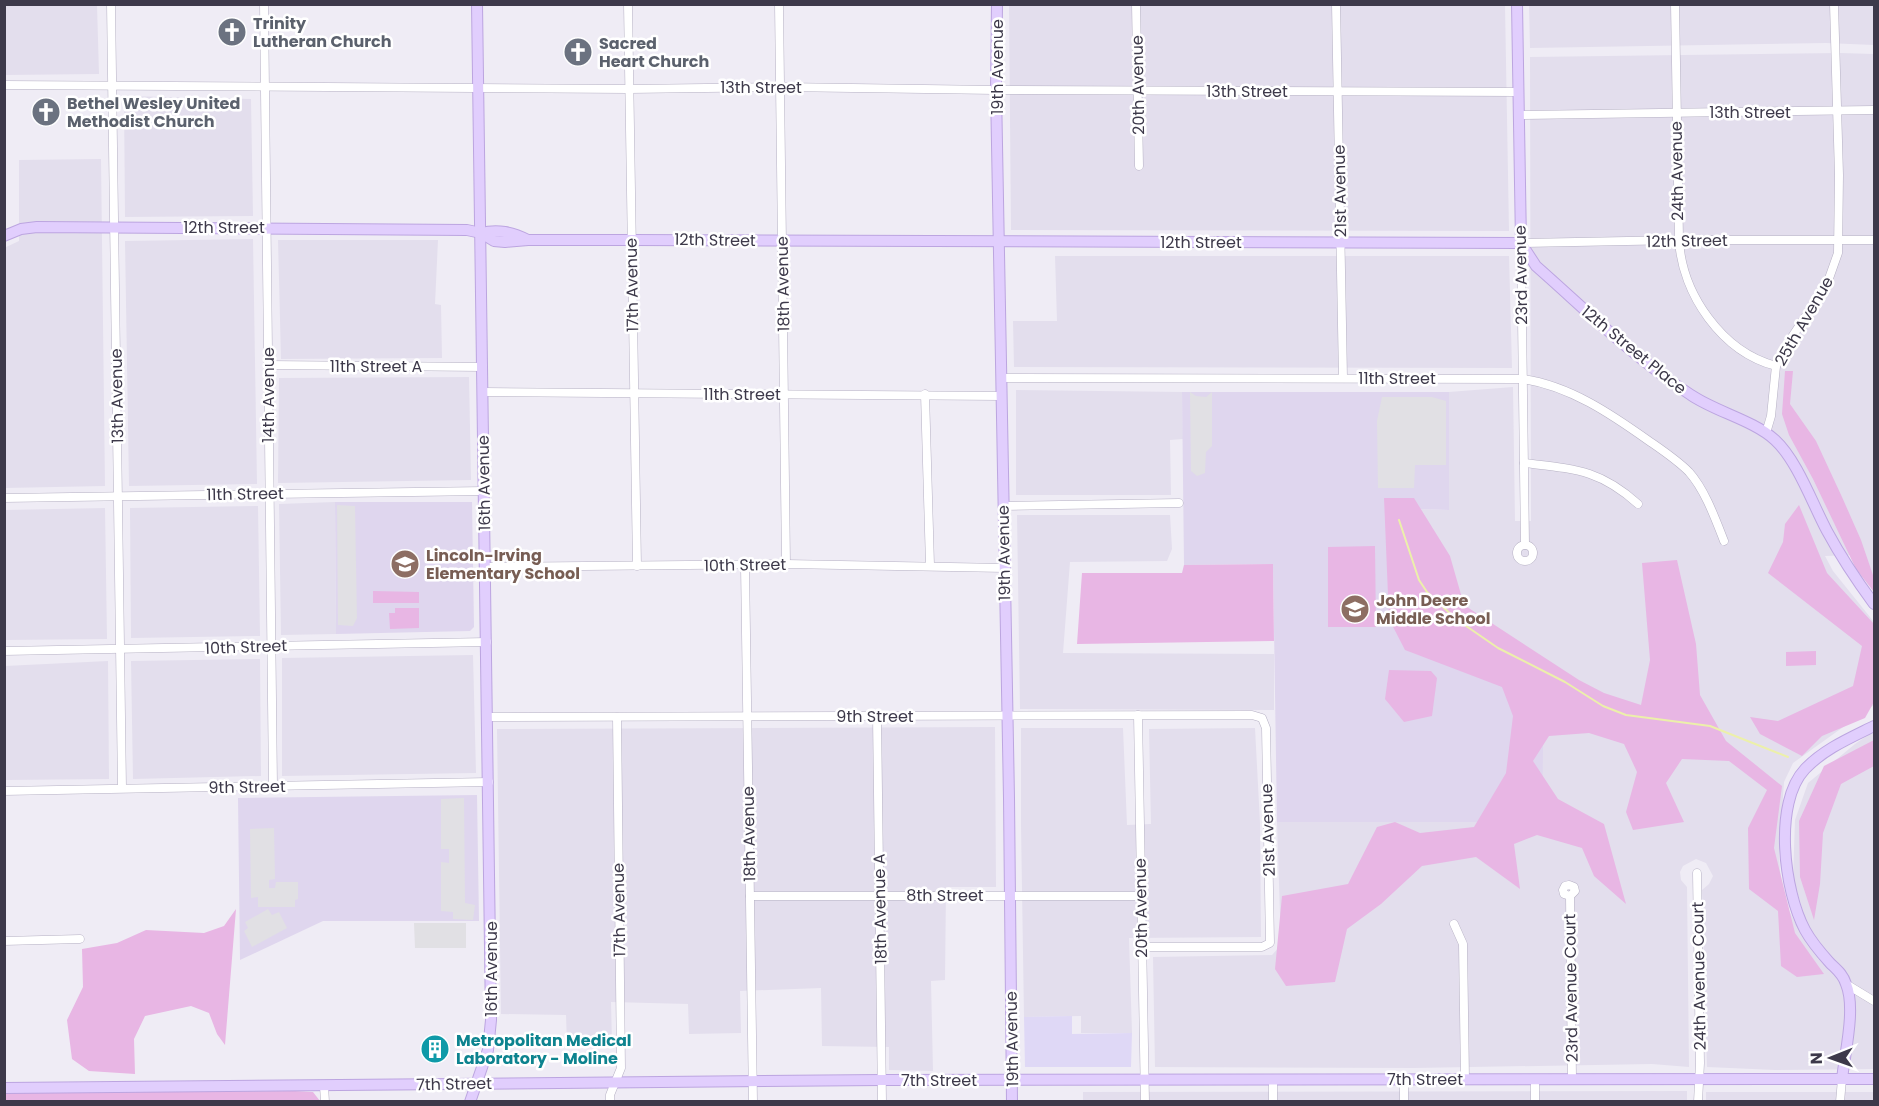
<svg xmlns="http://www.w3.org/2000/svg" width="1879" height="1106" font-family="Poppins,sans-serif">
<rect width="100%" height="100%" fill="#efecf5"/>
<g fill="#e3deed">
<polygon points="4,5 97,5 99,74 5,75"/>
<polygon points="1009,5 1505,5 1509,231 1011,230"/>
<polygon points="1529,5 1874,5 1874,45 1826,43 1530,48"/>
<polygon points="1840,53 1874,54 1874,594 1856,555 1825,556 1833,571 1874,622 1874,705 1793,763 1784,782 1779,855 1782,897 1799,930 1819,959 1833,960 1807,924 1793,878 1795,820 1808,783 1855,744 1874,731 1874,1069 1775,1070 1707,1067 1702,890 1709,884 1713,876 1706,863 1696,859 1683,866 1680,872 1681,880 1687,887 1689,1067 1652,1064 1414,1068 1155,1067 1153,957 1272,955 1281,945 1277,822 1514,821 1457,628 1386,508 1449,510 1449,392 1513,387 1515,521 1531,521 1530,57"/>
<polygon points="124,96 251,99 253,216 125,217"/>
<polygon points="101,159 105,486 5,488 4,248 19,241 19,160"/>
<polygon points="253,239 257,484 129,486 125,241"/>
<polygon points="278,240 438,240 435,304 441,305 442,358 281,359"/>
<polygon points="1055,256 1509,256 1512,368 1014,367 1013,321 1057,321"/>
<polygon points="469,377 471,480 278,483 279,378"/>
<polygon points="1016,390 1182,392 1183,439 1170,440 1171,495 1016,495"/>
<polygon points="335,502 336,634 281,635 279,504"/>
<polygon points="258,506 260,636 131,638 130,508"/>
<polygon points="105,508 107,639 5,640 5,510"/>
<polygon points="1017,515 1170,515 1172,549 1167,561 1070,562 1063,653 1274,654 1274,710 1020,709"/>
<polygon points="473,655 476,773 282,776 282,658"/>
<polygon points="260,659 261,776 133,779 131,661"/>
<polygon points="108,661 109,779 5,780 5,666"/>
<polygon points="995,727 996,887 946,887 945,980 931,981 933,1071 889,1070 889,1047 822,1046 821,988 740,991 741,1033 689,1034 688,1004 611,1002 612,1044 567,1043 566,1015 501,1014 497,729"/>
<polygon points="1021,728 1123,728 1127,825 1151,824 1149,729 1255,728 1260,823 1261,937 1129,938 1132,1033 1081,1033 1081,1016 1024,1017 1021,825"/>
<polygon points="1687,1091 1687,1102 1083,1102 1083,1092"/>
<polygon points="1706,1092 1874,1092 1874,1101 1706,1102"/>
</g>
<polygon fill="#dfd8f6" points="1072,1016 1072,1034 1132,1033 1131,1067 1025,1067 1024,1017"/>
<g fill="#dfd6ee">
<polygon points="1182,392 1449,392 1449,510 1387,508 1415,590 1544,678 1542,822 1277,822 1273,564 1184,565"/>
<polygon points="335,502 472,502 474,627 470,631 336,634"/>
<polygon points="477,795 479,921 323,921 240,960 238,798"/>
</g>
<g fill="#e8b6e4">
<polygon points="1785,371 1793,371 1790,404 1816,441 1842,497 1861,540 1874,578 1874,592 1856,569 1813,479 1789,435 1782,414"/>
<polygon points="1384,498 1414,498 1450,556 1464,605 1579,680 1604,693 1641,705 1650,660 1642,563 1677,560 1696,644 1700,695 1726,741 1782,786 1774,848 1795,933 1824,974 1797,977 1781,966 1778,911 1749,889 1748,828 1767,790 1729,761 1682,759 1666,783 1684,822 1633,830 1626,812 1637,772 1624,744 1589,733 1549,736 1533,761 1558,799 1604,824 1626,904 1594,876 1582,848 1537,835 1514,844 1520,889 1476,857 1422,866 1381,904 1347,929 1335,982 1286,986 1275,969 1282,896 1348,884 1377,827 1395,822 1420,833 1474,827 1506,773 1513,716 1502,687 1405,650 1389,619"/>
<polygon points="1799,505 1827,573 1874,624 1874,702 1865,718 1822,736 1802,756 1760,734 1750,717 1778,721 1853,686 1862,646 1768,573 1783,542 1785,524"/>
<polygon points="1375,546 1376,627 1328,627 1328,547"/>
<polygon points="1273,564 1274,641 1077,644 1082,573 1182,573 1184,565"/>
<polygon points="373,591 419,592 419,603 373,603"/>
<polygon points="395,608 419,608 419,628 390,629 389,613 395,613"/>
<polygon points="1816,651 1816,665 1786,666 1786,652"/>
<polygon points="1389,670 1431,671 1437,678 1432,716 1404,722 1385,699"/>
<polygon points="1874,740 1874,766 1841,784 1823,833 1820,884 1814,920 1800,877 1799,821 1824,766"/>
<polygon points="236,909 225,1045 217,1034 209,1013 191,1006 145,1016 134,1039 135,1074 89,1071 72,1059 67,1020 83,987 82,949 117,943 146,930 204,933 224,926"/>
<polygon points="295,1091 313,1092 320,1101 5,1102 4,1093"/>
</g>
<g fill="#e1e0e4">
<polygon points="1212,392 1212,446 1206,452 1205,473 1197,476 1191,471 1190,392 1196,396 1206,397"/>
<polygon points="1382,397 1432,397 1446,401 1446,465 1415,465 1414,488 1378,488 1377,421"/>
<polygon points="337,505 355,506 357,618 353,626 338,625"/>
<polygon points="464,798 465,903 475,905 473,920 453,919 453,912 441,911 441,862 449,863 449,849 441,849 441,799"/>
<polygon points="274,828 275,879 269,880 269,888 275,888 276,882 298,882 298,899 295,900 295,907 258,907 258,897 251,898 250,829"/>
<polygon points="268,909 272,915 279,912 287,928 252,947 244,931 248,928 245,922"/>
<polygon points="414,923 466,923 466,948 415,948"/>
</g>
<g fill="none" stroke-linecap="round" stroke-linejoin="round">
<polyline stroke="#ecf0aa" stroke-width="2" points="1399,520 1419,580 1427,592 1456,619 1498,648 1565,682 1603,706 1626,715 1710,726 1788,757"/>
<g stroke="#b6b1c4" stroke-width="9">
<g id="street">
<polyline points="111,4 122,788"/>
<polyline points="264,4 273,786"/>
<polyline points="628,4 637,566"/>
<polyline points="779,4 786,564"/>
<polyline points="1136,4 1139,166"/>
<polyline points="1336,4 1343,378"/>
<path d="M1675,4L1679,240C1682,294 1722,352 1776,366"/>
<polyline points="4,85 629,89 781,87 996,90 1518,92"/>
<polyline points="1518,115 1874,110"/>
<polyline points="269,365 483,367"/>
<path d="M1001,378L1523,379C1570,386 1611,414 1649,441C1662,450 1677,460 1689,472C1705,490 1715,518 1724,541"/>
<polyline points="483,392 1001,396"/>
<polyline points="925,394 930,565"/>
<polyline points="1766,433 1771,416 1776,366 1786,346 1827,284 1838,253 1839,175 1834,4"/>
<path d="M1524,463C1574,469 1599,469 1638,504"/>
<polyline points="4,498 485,491"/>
<polyline points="1003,506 1179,503"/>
<polyline points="1525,545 1521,243 1679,240 1874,240"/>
<circle cx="1525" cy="553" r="8"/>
<polyline points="745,566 753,1102"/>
<polyline points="486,567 786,564 1005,568"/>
<polyline points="4,651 487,642"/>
<polyline points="1138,715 1145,1102"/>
<polyline points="877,716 882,1102"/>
<polyline points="488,717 1252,715 1262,718 1266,728 1270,943 1262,947 1142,947"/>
<polyline points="4,791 489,782"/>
<polyline points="1697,873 1700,1063 1698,1102"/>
<polyline points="750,896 1140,896"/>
<polyline points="1570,896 1564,894 1563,890 1565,886 1569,885 1574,887 1575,891 1570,896 1572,1079"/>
<polyline points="1454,924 1463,944 1465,1079"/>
<polyline points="4,941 80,939"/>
<polyline points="1846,984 1874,1001"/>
<polyline points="1404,1079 1404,1102"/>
<polyline points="324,1086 325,1102"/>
<polyline points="610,1102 610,1095 621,1068 617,717"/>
<polyline points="1273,1102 1273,1079"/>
<polyline points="1535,1102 1535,1079"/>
<polyline points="1840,1102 1842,1079"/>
</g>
</g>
<g stroke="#bca5e0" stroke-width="12">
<g id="secondary">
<polyline points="997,4 996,90 1009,798 1012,1102"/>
<polyline points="1517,4 1521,243"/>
<path d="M481,233C498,229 512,232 528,240"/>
<polyline points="4,236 21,229 37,227 467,230 481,233 494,241 505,242 528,240 632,240 1521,243"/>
<path d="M1521,243L1536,266C1586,310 1635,359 1691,395C1716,412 1753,420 1775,440C1797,460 1813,505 1827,531C1841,557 1857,581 1874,604"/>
<path d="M1842,1079C1845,1052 1856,1008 1846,984C1843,974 1836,969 1830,963C1821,953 1811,941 1805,930C1784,891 1773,803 1805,769C1824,749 1850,738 1874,726"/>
<polyline points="4,1088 882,1080 1874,1079"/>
<polyline points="470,1102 488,1050 491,1020 477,4"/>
</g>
</g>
<use href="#street" stroke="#fff" stroke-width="8"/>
<use href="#secondary" stroke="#e1cefd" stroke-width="10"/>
</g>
<defs>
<g id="church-disc" transform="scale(1.5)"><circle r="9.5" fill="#6b7280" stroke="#fff"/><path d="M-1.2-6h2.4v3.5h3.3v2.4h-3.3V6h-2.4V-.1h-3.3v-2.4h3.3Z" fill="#fff"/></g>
<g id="school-disc" transform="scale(1.5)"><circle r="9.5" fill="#8d6e63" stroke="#fff"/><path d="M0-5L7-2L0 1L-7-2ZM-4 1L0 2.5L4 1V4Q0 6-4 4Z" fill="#fff"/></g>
<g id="building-disc" transform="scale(1.5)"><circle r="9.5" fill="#0f9aa8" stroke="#fff"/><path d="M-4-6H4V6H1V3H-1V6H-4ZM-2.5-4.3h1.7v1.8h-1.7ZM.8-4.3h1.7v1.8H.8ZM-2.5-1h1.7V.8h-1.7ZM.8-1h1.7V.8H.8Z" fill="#fff"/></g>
</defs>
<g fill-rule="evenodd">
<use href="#church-disc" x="232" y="32"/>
<use href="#church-disc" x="578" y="52"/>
<use href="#church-disc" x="46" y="112"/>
<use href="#school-disc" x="405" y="564"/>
<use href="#school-disc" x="1355" y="609"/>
<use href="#building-disc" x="435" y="1049"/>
</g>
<g text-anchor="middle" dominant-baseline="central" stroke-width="5" stroke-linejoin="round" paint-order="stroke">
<g font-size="16" font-weight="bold" fill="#5b616d" stroke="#fff" text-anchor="start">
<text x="253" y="23">Trinity<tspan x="253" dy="18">Lutheran Church</tspan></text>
<text x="599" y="43">Sacred<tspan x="599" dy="18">Heart Church</tspan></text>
<text x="67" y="103">Bethel Wesley United<tspan x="67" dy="18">Methodist Church</tspan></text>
</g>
<g font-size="16" fill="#3d394a" stroke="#fff">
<text transform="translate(997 67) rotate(-90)">19th Avenue</text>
<text transform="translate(1138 85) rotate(-91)">20th Avenue</text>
<text x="761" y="87">13th Street</text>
<text x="1247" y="91">13th Street</text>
<text x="1750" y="112">13th Street</text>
<text transform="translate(1677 171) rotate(-91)">24th Avenue</text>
<text transform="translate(1340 191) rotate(-91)">21st Avenue</text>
<text x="224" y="227">12th Street</text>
<text transform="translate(715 240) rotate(1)">12th Street</text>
<text transform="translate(1687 241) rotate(-1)">12th Street</text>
<text x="1201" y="242">12th Street</text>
<text transform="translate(1521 275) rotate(-91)">23rd Avenue</text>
<text transform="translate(783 284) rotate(-91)">18th Avenue</text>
<text transform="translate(632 285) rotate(-91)">17th Avenue</text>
<text transform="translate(1804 321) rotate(-60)">25th Avenue</text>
<text transform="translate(1634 350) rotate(39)">12th Street Place</text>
<text x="376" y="366">11th Street A</text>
<text x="1397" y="378">11th Street</text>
<text x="742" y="394">11th Street</text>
<text transform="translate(268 395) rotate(-90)">14th Avenue</text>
<text transform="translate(117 396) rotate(-91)">13th Avenue</text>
<text transform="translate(484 483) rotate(-91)">16th Avenue</text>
<text transform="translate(245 494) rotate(-1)">11th Street</text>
<text transform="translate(1004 553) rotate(-91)">19th Avenue</text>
<text transform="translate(745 565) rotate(-1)">10th Street</text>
<text transform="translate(246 647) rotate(-2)">10th Street</text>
<text x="875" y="716">9th Street</text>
<text transform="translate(247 787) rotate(-1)">9th Street</text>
<text transform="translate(1268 830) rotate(-92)">21st Avenue</text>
<text transform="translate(749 834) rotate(-91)">18th Avenue</text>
<text x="945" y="895">8th Street</text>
<text transform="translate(1141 908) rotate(-91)">20th Avenue</text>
<text transform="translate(880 909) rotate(-91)">18th Avenue A</text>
<text transform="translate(619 910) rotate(-91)">17th Avenue</text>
<text transform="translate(491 969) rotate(-90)">16th Avenue</text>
<text transform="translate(1699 976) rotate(-91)">24th Avenue Court</text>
<text transform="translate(1571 988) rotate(-91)">23rd Avenue Court</text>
<text transform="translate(1012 1039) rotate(-91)">19th Avenue</text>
<text x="1425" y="1079">7th Street</text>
<text x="939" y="1080">7th Street</text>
<text transform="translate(454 1084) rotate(-1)">7th Street</text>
</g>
<g font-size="16" font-weight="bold" fill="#785e54" stroke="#fff" text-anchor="start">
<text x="426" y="555">Lincoln-Irving<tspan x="426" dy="18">Elementary School</tspan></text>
<text x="1376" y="600">John Deere<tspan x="1376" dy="18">Middle School</tspan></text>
</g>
<g font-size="16" font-weight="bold" fill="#0d838f" stroke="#fff" text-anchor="start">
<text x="456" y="1040">Metropolitan Medical<tspan x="456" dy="18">Laboratory - Moline</tspan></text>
</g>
</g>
<rect width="1879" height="1106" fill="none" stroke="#3d394a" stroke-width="12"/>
<g transform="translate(1831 1058) rotate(269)" stroke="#ffffff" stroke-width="4.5" paint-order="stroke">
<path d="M0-4.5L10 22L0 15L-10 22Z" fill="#3d394a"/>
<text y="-9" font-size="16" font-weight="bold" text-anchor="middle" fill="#3d394a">N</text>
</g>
</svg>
